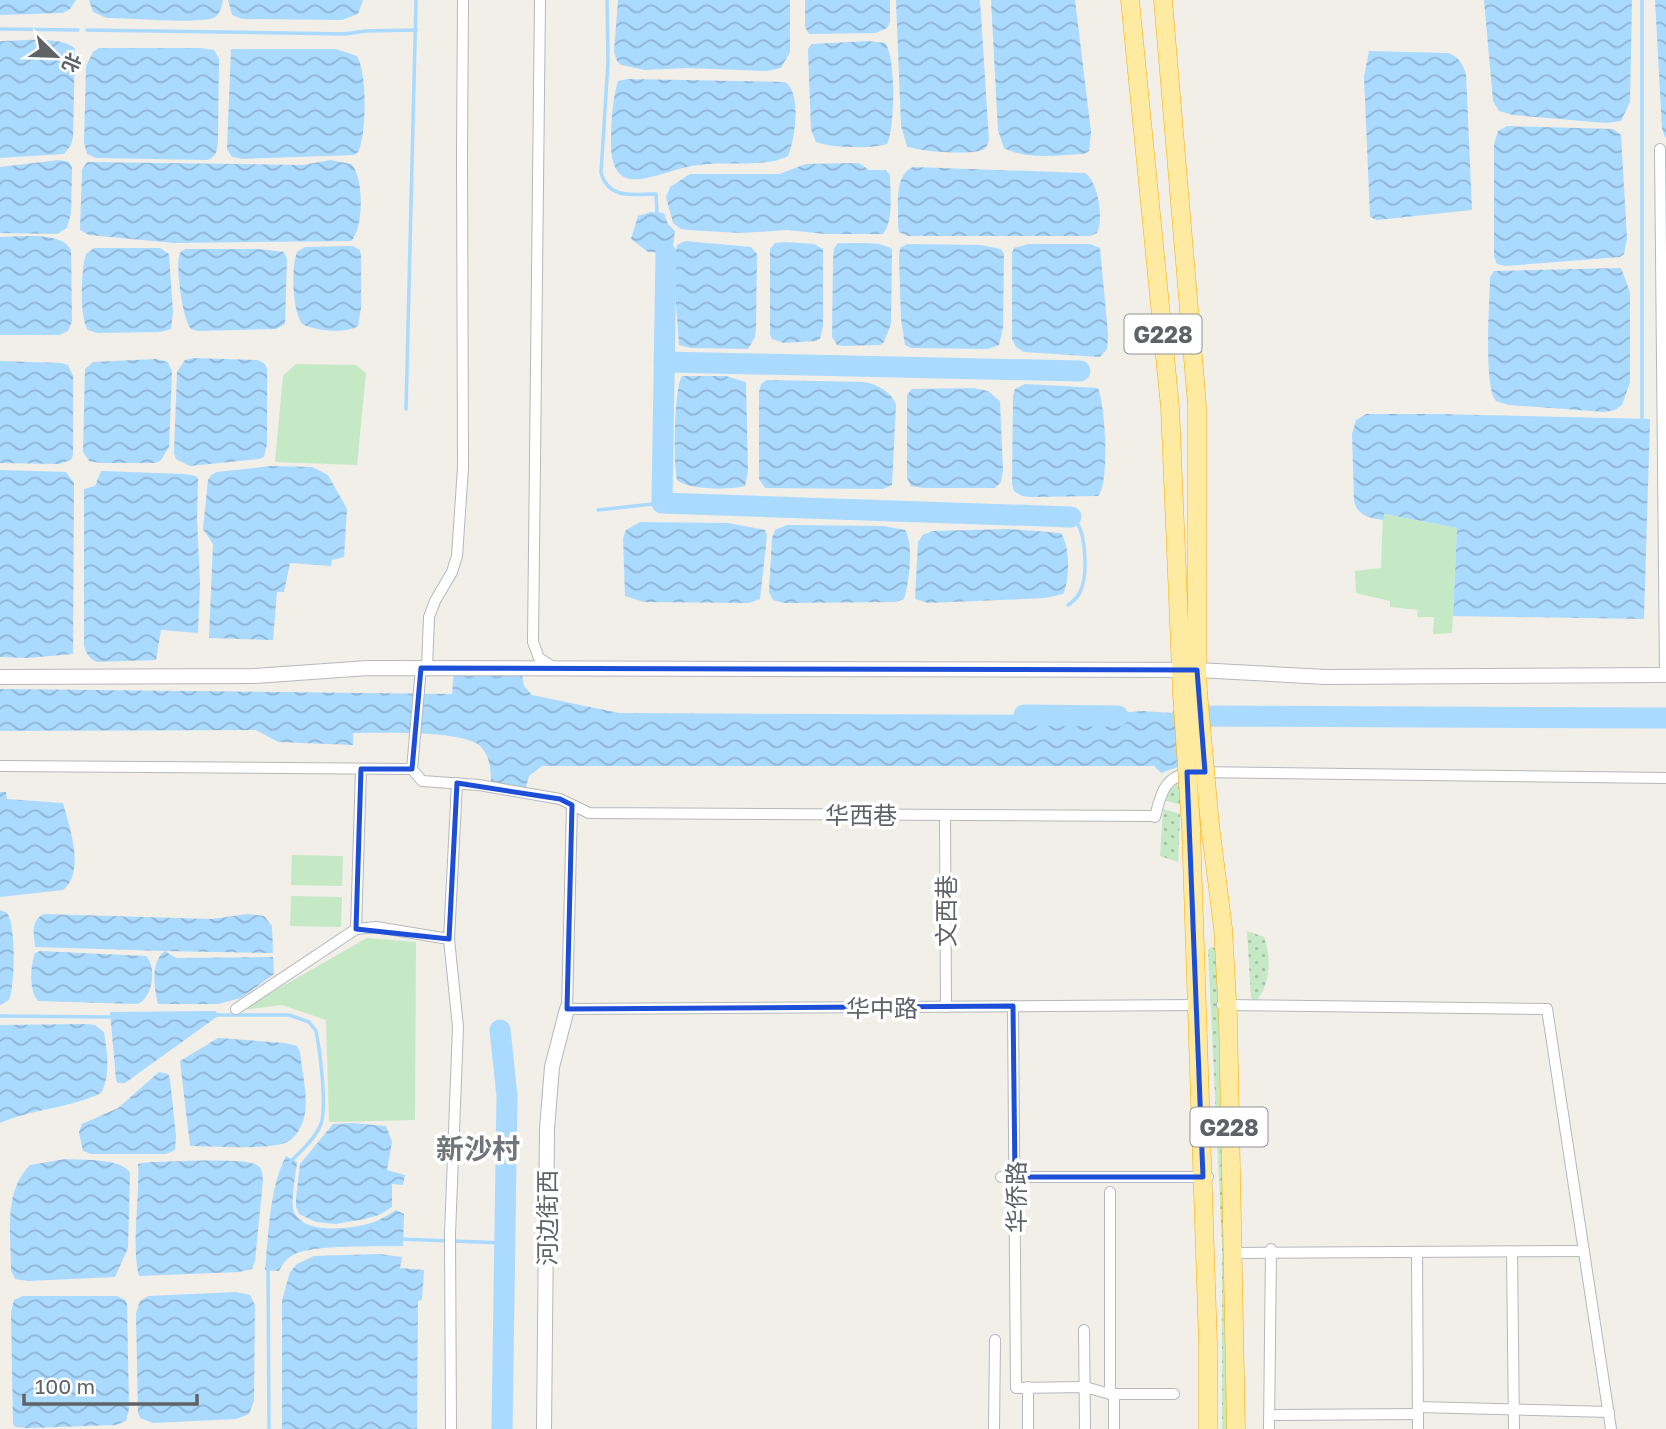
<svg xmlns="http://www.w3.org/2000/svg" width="1666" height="1429" font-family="'Golos Text','Noto Sans SC',sans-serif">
<defs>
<pattern id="grass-dots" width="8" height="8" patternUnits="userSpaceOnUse" patternTransform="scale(1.75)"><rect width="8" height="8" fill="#c5e8c5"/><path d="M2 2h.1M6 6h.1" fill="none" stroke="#a3c0a4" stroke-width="1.8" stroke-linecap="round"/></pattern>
<pattern id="water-waves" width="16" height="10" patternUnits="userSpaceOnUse" patternTransform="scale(1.75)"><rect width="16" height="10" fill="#aadaff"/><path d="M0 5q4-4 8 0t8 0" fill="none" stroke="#8eb4d2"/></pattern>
</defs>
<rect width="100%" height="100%" fill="#f1efe8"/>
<g fill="url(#grass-dots)">
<polygon points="1182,778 1181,805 1164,800 1170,786"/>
<polygon points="1163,809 1180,814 1178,862 1160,856"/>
<path d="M1247,931L1264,937C1272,958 1270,988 1254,1003L1251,996Z"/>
<polygon points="1212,947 1217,949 1225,1096 1231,1429 1222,1429 1222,1243 1208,950"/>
</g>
<g fill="#c5e8c5">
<polygon points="296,364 356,365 366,373 357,465 275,462 283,376"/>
<polygon points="1383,514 1457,528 1452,633 1433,634 1434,617 1417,617 1418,610 1390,607 1390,601 1356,593 1355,571 1381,568"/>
<polygon points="292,855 343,856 342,886 291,885"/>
<polygon points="291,896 342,897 341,927 290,926"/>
<polygon points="367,938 416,942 415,1120 329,1122 326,1020 282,1005 241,1010"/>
</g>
<g fill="url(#water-waves)">
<polygon points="0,0 76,0 70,9 63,13 0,15"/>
<path d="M89,0H223C221,8 220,15 213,18C199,24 126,18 107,18L93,12Z"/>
<polygon points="228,0 363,0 358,14 342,20 242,19 232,15"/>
<polygon points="618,0 790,0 790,52 781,68 767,71 687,68 645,70 621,65 617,61 614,52"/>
<polygon points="805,0 890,0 890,22 887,28 876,33 809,34 805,27"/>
<path d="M896,0H980L989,140C987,145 988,147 982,150C970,155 919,152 907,146L901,126Z"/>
<path d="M991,0H1075L1091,132L1089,151L1084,154C1060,155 1026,160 1004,148L998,130Z"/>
<polygon points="1484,0 1632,0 1630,102 1621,121 1606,123 1513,115 1499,111 1493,101"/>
<polygon points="1655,0 1666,0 1666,139 1662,129"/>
<path d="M0,41C19,41 63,35 75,49L73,137L71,145L64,154L0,158Z"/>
<path d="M868,41L885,43C896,57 895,128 887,144C871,149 832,148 816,142L811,130L808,49L812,44Z"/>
<path d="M99,48H200L214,50L219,59L218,141C217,150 217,156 208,160L96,158L87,154L84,143L86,66L93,52Z"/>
<path d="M231,49H336L357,56C367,72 367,134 358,152L354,155L243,159L232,157L227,149Z"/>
<path d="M1369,51L1448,53C1459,57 1462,63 1466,74L1472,210L1377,220L1370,217L1364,77Z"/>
<path d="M628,79L785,82C802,92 795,140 788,156C769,167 731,162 708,164C701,165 694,165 687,167C654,174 612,200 611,145C611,125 612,101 618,81Z"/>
<polygon points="1507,126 1613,129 1621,135 1627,239 1624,254 1620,257 1506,266 1497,264 1494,257 1494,144 1498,131"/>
<polygon points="59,160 69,162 72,168 71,213 67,228 57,234 0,233 0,167"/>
<path d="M330,160L351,164C364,175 364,229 351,241L174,243L89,235L80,230L82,170L87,162L303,165Z"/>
<path d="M859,163L869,170H886L890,175C890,192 894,221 883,234H825L787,230L741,233L688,230L681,229L673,223L666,197L670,187L690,174H779L806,164Z"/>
<path d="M913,167L1085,173C1098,181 1104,219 1097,233L1090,236H908L899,232L898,227C899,209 893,175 913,167Z"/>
<polygon points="651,212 664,213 668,224 675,231 672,253 648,252 631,239 638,216"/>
<path d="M0,237C19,237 62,231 71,250L72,321L68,331L59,335H0Z"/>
<polygon points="685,241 751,247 757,254 756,329 755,337 748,349 691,348 679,345 676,305 676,251 677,245"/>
<polygon points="786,242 814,244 823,249 823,326 820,339 816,341 784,343 772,339 770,335 770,249 775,243"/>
<path d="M838,243C855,244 877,240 892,249L891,324L884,342L880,345L843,346L837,345L832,337L833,259L834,248Z"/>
<polygon points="907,244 981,245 1001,249 1004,254 1003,328 999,345 988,349 911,348 905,345 901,319 899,258 900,248"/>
<polygon points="1028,244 1090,244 1100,248 1108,334 1107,349 1100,357 1024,352 1016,347 1012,339 1012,253 1014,248"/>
<path d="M353,246L360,250L361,257V308L358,326C345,334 316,331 302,324C292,309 291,269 297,252L305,247Z"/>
<path d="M94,248H160L169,254L173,312L171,329L160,332L97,333L88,330C79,318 81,268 86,254Z"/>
<path d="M185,249H260L284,252L287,259L285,324L276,329L198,331L191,329C183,320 176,270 179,257C180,251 181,252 185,249Z"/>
<path d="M1621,268L1630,292V382L1622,405L1615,410L1605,412L1509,405L1496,401C1483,386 1490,300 1490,277L1494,271Z"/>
<polygon points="193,358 258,360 265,364 267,369 267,444 264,457 259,459 190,466 176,459 174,453 177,372 185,360"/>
<polygon points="156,359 168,362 172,372 169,447 161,460 155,463 100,463 89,461 83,452 85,369 93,362"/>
<polygon points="0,361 62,363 68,365 73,376 73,455 71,460 59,464 0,463"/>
<path d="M682,376H726L746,382L748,471L745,486C732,490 687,490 677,480C673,464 674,388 682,376Z"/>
<path d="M767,380L864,382C877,384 891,392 896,404L892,485L883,489L765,488L759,479V392L761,384Z"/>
<path d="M1025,384L1098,388C1105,404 1110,483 1098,496L1030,497L1022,496L1014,491L1012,484L1013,395L1015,389Z"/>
<polygon points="974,388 988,391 1000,401 1003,471 1001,482 995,488 924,488 911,486 907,478 907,395 912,389"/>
<path d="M1366,414H1435L1650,419L1644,619L1453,616L1457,528L1384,514L1383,520C1369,518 1358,516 1354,501L1352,434L1356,420Z"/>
<polygon points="271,466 312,467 328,475 347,509 344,557 332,560 331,566 290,563 284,592 277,592 273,640 209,638 213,544 203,529 208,480 211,475 217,472"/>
<polygon points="0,470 66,472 74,483 73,654 27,658 0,657"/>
<path d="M101,471L185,474L196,476L198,479L197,519L200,584L198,633L161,630L156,660L97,662C89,658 86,654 84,645V489L95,486Z"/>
<polygon points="640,522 728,523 765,530 767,536 760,599 749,603 644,602 625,596 623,538 626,530"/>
<path d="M787,525L884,526L905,530C914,542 909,584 904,599L896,602L784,603L773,600L769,592L772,538L775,530Z"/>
<path d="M1009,529L1061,533C1070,547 1070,579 1063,594L1045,598L928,603L915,599L918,542L923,535L932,531Z"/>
<path d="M454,669L521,670L524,686L532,695L619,713L1051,715L1058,718L1143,711L1185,714L1189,763L1161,773L1154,766H542L529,776L525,791L491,786C491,772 491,756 479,745C459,730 380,733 353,733V745L278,742L256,730L0,731V689L452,694Z"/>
<path d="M0,792H6L7,799L63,803C69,826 86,872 63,890L0,897Z"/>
<path d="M0,910L7,913C16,925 15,986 9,1000L0,1005Z"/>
<path d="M44,914L212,919L248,914L264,916L272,926L273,953L165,951L176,958L273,957L274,974L241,998L218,1004H158C154,988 150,961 165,951L35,947C34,935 30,920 44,914Z"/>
<path d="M40,951L146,956C157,966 153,999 137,1004L38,1001C29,991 30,966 35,953Z"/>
<polygon points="216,1011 218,1016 125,1083 118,1083 116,1080 110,1012"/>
<path d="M86,1024L95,1025L104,1032C107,1050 111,1077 101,1093C70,1108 32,1109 0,1123V1025Z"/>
<path d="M218,1038L285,1043L297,1046L300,1052C302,1073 309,1098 304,1118C302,1126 296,1137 289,1141C273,1151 212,1146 190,1146L180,1061Z"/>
<polygon points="159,1072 168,1074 170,1079 176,1136 175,1150 166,1154 91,1154 83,1151 79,1132 82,1124 118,1108"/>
<polygon points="353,1123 386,1126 392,1142 387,1170 405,1175 403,1185 392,1184 392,1207 379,1215 365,1219 335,1224 316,1222 299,1214 296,1207 296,1198 300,1164 333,1124"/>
<path d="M286,1156L297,1162C296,1174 290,1202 294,1212C304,1235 351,1229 371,1223C380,1220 388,1215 396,1210L404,1214L403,1246C379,1247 311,1244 293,1255C286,1259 282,1265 279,1271L265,1270C269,1233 269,1189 286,1156Z"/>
<path d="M65,1159C81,1160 123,1158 130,1173L128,1248L115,1277L28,1281L15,1279L11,1270C11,1235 3,1192 30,1165Z"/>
<path d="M150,1162C169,1162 244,1157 257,1165C263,1168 262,1174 263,1180L255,1261L252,1269L239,1272L139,1276C131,1247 140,1197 138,1164Z"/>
<polygon points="379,1254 402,1257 400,1268 424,1270 422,1300 418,1301 417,1429 282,1429 282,1300 290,1272 297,1264 314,1256"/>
<polygon points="236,1292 250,1295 255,1305 254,1401 249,1414 236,1419 153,1423 140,1418 138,1413 136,1313 140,1301 148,1296"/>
<polygon points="23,1296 117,1296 125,1300 127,1304 129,1409 126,1421 116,1425 27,1428 16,1427 13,1424 11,1312 14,1300"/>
</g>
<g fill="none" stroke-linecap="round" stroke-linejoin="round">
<g stroke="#aadaff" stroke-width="3.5">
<path d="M607,0L608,62L601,173C609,200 633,194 656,194L657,212"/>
<polyline points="0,29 78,30"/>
<polyline points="87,30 345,34 365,31 416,30"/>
<polyline points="406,409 416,0"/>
<polyline points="1642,421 1642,0"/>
<polyline points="598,510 662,503"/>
<path d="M1068,605C1074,601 1080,595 1082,587C1087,572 1087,526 1071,517"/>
<path d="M213,1015H289L309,1022L316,1031C320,1051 327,1106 321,1124C315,1139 301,1151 290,1162"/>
<polyline points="0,1016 113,1017"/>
<polyline points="399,1239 505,1243"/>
<polyline points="268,1267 269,1429"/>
</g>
<g stroke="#aadaff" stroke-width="21">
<polyline points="666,253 662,503 1071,517"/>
<polyline points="664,362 1080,371"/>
<polyline points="1024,715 1118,716"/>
<polyline points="1182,716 1666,718"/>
<polyline points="500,1030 507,1096 502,1429"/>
</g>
<g stroke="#b5b8bc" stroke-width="12">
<g id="minor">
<polyline points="540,0 533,642 539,658 553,667"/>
<polyline points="1660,149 1665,675"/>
<polyline points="421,668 412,769 422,781 479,785 560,799 589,813 1153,816"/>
<polyline points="427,668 429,617 435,601 452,572 457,556 463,468 462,154 463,0"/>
<polyline points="0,766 412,769"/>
<polyline points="572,805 567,1009 1197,1005"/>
<polyline points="945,815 946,1007"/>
<path d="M1155,817C1161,791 1166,774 1195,772L1666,778"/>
<polyline points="356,929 376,927 449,939"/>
<polyline points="1222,1005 1547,1009 1611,1429"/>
<polyline points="1013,1006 1016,1388 1085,1387 1110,1394 1174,1394"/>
<polyline points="236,1009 356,929 361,769"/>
<polyline points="1001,1177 1208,1177"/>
<polyline points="1417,1252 1418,1429"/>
<polyline points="1512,1252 1514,1429"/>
<polyline points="1230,1253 1584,1251"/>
<polyline points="1084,1330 1085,1429"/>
<polyline points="1110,1394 1110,1192"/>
<polyline points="1418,1407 1609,1412"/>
<polyline points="1276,1415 1418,1414"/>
<polyline points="451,1429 450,1234 458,1027 449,939 457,783"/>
<polyline points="994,1429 995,1340"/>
<polyline points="1028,1429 1028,1387"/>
<polyline points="1114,1429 1114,1394"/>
<polyline points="1269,1429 1271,1249"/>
</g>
</g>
<g stroke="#b5b8bc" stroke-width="16">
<g id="tertiary">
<polyline points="0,677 255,676 368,668 1197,670 1326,677 1666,675"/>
<polyline points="544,1429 547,1129 552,1067 567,1009"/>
</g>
</g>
<g stroke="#f9ab00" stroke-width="19">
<g id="trunk">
<polyline points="1130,0 1170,407 1182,694"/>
<polyline points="1163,0 1197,405 1197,670 1198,692"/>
<polyline points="1210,825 1223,928 1228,1017 1236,1429"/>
<polyline points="1191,827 1208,1344 1208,1429"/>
</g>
</g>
<use href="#minor" stroke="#fff" stroke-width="10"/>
<use href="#tertiary" stroke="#fff" stroke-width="14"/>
<use href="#trunk" stroke="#feeaa1" stroke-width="18"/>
<g stroke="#f9ab00" stroke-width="19" stroke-linecap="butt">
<g id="trunk-bridge">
<polyline points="1198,692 1210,825"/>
<polyline points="1182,694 1191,827"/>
</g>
</g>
<use href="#trunk-bridge" stroke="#feeaa1" stroke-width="18"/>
</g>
<path fill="none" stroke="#1d4ed8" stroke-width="5" stroke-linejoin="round" d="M421,668L1197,670L1205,772H1187L1203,1177H1015L1013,1006L567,1009L572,805L560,799L457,783L449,939L356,929L361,769H412Z"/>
<g text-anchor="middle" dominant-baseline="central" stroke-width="7" stroke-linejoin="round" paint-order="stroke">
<g fill="#fff" stroke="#8f9295" stroke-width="2">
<rect x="1124.5" y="314.5" width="77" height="39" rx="5"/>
<rect x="1190.5" y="1107.5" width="77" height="39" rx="5"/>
</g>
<g font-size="23" font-weight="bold" fill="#5f6368">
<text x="1163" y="334">G228</text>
<text x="1229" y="1127">G228</text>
</g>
<g font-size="24" fill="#5f6368" stroke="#fff">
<text x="861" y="814">华西巷</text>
<text transform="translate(945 911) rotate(-90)">文西巷</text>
<text x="882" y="1007">华中路</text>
<text transform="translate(1015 1197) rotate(-90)">华侨路</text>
<text transform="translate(546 1218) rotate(-90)">河边街西</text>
</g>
<g font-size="28" font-weight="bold" fill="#70757a" stroke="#fff">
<text x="478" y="1148">新沙村</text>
</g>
</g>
<g transform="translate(56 56) rotate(113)" stroke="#ffffff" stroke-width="5" paint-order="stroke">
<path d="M0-5L12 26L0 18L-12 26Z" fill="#5f6368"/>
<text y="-10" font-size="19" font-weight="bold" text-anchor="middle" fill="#5f6368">北</text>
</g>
<path d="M24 1394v10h173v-10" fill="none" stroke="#5f6368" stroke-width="3.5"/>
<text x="35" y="1394" font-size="21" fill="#5f6368" stroke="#ffffff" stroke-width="5" paint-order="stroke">100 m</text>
</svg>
